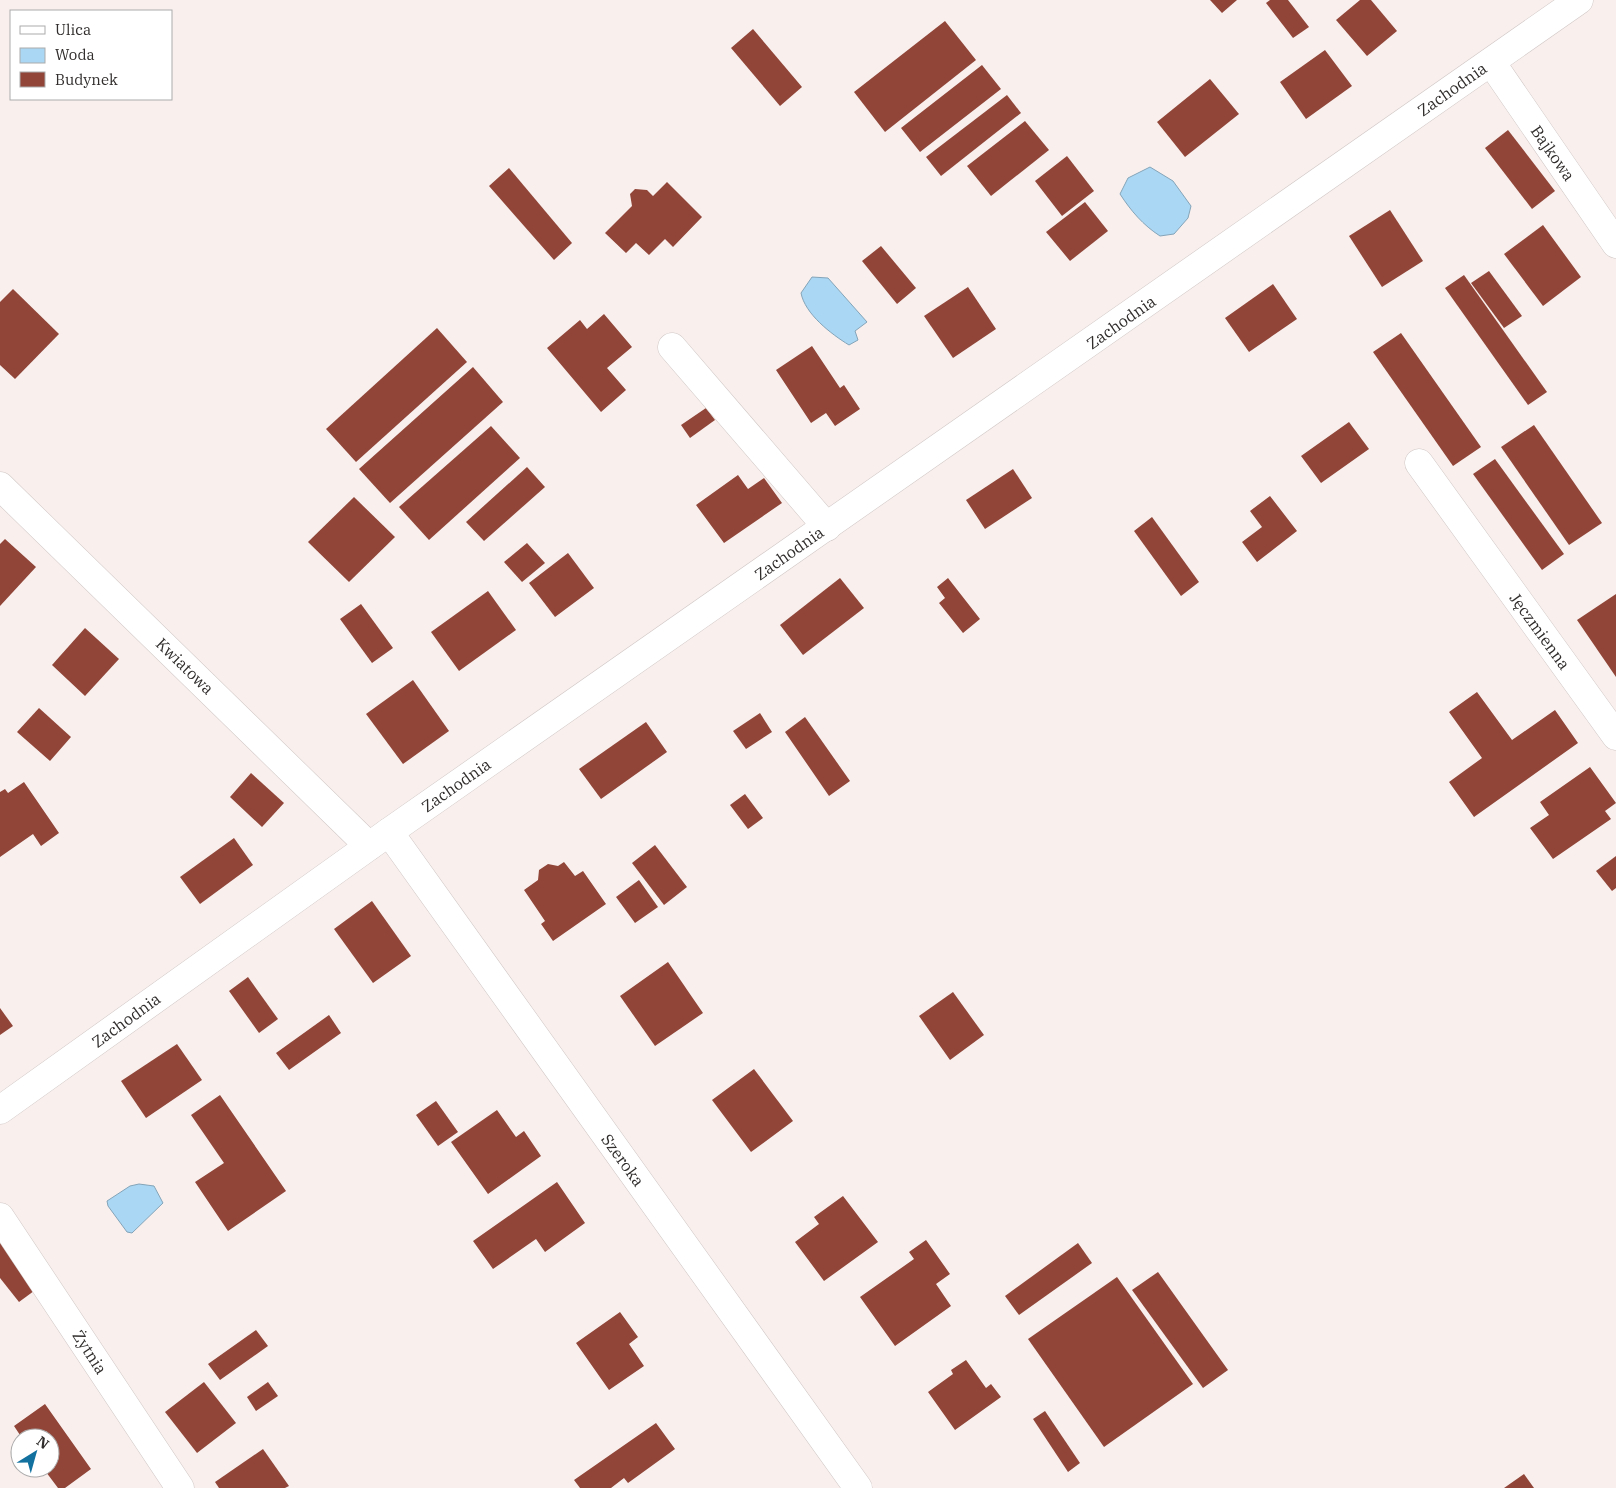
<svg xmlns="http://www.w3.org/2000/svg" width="1616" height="1488" font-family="'IBM Plex Serif',serif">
<rect width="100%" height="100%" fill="#f9f0ee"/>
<g fill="#a9d7f4" stroke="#85a4b8">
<path d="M1150,167L1173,181L1191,206L1188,218L1174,234L1160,236C1143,225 1131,211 1120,194L1128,178Z"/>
<path d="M812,277L828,278L867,322L855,331L858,340L849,345C831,334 805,314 801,293Z"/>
<polygon points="139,1184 154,1186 163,1203 132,1233 127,1232 108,1206 107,1201 130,1186"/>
</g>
<g fill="#904538">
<polygon points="1210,0 1237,0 1222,13"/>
<polygon points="1270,0 1288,0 1309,27 1293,38 1266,3"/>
<polygon points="1360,0 1371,0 1397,31 1367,56 1336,20"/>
<polygon points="945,21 976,60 885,132 854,92"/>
<polygon points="753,29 802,87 780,106 731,48"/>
<polygon points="1325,50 1352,86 1306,119 1280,82"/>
<polygon points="982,65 1001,89 920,152 901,128"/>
<polygon points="1210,79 1239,114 1185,157 1157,122"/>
<polygon points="1007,95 1021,113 941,176 926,157"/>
<polygon points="1025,121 1049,150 991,196 967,166"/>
<polygon points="1508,130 1555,191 1532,209 1485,148"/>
<polygon points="1067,156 1094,191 1062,216 1035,181"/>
<polygon points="509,168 572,243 554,260 489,186"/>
<polygon points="667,182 702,217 673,247 665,239 649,255 636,243 626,253 605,233 632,206 630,194 635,189 647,190 653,196"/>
<polygon points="1085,202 1108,231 1070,261 1046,232"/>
<polygon points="1390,210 1423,261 1382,287 1349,236"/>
<polygon points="1543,225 1581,277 1543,306 1504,254"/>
<polygon points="881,246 916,288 897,304 862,261"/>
<polygon points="1489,271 1522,316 1504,328 1471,283"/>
<polygon points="1464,275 1547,392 1528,405 1445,288"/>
<polygon points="1273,284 1297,319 1249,352 1225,318"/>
<polygon points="968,287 996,329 953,358 924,316"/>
<polygon points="13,289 59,334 15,379 0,365 0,302"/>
<polygon points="604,314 632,347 607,368 626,390 601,412 547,348 580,320 587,329"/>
<polygon points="437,328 467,362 356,462 326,429"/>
<polygon points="1401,333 1481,447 1453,466 1373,352"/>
<polygon points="812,346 840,388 844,385 860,409 835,426 826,413 811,423 776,370"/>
<polygon points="473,367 503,402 390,503 359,469"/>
<polygon points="706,408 715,420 690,438 681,425"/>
<polygon points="1349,422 1369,449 1321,483 1301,456"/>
<polygon points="1534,425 1602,523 1569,545 1501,447"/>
<polygon points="491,426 520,458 429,540 399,507"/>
<polygon points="1495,459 1564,554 1542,570 1473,474"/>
<polygon points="527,467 545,487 484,541 466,522"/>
<polygon points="1013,469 1032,498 985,529 966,500"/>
<polygon points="738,475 748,489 764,478 782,503 724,543 696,505"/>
<polygon points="1270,496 1297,531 1257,562 1242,542 1262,527 1250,511"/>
<polygon points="354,497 395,537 349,582 308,542"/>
<polygon points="1152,517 1199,582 1181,596 1134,531"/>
<polygon points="5,539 36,567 0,606 0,544"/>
<polygon points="527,543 545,563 522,582 504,562"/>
<polygon points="568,553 594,588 555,617 529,583"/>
<polygon points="840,578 864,608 803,655 780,625"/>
<polygon points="948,578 980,619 963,633 939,603 945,598 937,587"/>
<polygon points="488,591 516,630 459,671 431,632"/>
<polygon points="1616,594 1616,677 1577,620"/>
<polygon points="361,604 393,648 372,663 340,619"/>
<polygon points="85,628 119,659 85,696 52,665"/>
<polygon points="413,680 449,731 403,764 366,714"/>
<polygon points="1477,692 1512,740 1555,710 1578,743 1474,817 1449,782 1482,758 1449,712"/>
<polygon points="39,708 71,737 50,761 17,732"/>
<polygon points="760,713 772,732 746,749 733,731"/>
<polygon points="805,717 850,781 829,796 785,732"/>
<polygon points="646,722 667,752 601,799 579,769"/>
<polygon points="1590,767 1616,803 1605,811 1611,819 1553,859 1530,828 1549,815 1540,802"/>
<polygon points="251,773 284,803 262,827 230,797"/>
<polygon points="24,782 59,833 41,846 33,834 0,857 0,792 5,789 8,793"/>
<polygon points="745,794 763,818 748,829 730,805"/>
<polygon points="234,838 253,865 200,904 180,877"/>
<polygon points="655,845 687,887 664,905 632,863"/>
<polygon points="1616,856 1616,888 1612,891 1596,871"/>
<polygon points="564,862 575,876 583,871 606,904 553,941 541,924 545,921 524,890 538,880 539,870 548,864 558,866"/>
<polygon points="639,880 658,907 635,923 616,897"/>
<polygon points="372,901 411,956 373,983 334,929"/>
<polygon points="668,962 703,1013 655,1046 620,996"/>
<polygon points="248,977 278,1019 259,1033 229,991"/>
<polygon points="953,992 984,1035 950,1060 919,1016"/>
<polygon points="0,1008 13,1026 0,1035"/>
<polygon points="329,1015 341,1033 289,1070 276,1053"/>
<polygon points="177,1044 202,1080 146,1118 121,1081"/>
<polygon points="754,1069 793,1121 751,1152 712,1100"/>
<polygon points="220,1095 286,1191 228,1231 195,1182 224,1163 191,1115"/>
<polygon points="436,1101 458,1132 438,1146 416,1115"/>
<polygon points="497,1110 516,1137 524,1131 541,1156 488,1194 451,1142"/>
<polygon points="557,1182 585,1223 545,1252 536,1239 493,1269 473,1241"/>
<polygon points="843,1196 878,1242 824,1281 795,1242 819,1224 814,1217"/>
<polygon points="0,1239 38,1288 19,1302 0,1278"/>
<polygon points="926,1240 950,1274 936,1284 951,1306 895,1346 860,1297 914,1259 909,1252"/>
<polygon points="1078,1243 1092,1263 1019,1315 1005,1296"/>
<polygon points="1158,1272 1228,1370 1203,1388 1132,1290"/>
<polygon points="1117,1277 1193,1384 1104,1447 1028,1339"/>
<polygon points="620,1312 638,1337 629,1344 644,1366 609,1390 576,1343"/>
<polygon points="256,1330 268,1346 220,1380 208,1364"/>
<polygon points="966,1360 986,1388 991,1384 1001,1397 955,1430 928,1392 953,1374 951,1370"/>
<polygon points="204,1382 236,1423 197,1453 165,1412"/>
<polygon points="268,1382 278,1396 256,1411 247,1397"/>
<polygon points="45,1404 91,1469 65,1488 58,1488 43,1468 50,1468 50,1438 22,1438 14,1426"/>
<polygon points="1045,1411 1080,1463 1068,1472 1033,1419"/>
<polygon points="656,1423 675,1449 628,1483 624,1478 611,1488 580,1488 574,1480"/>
<polygon points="263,1449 289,1486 285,1488 219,1488 215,1482"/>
<polygon points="1524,1474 1534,1488 1504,1488"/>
</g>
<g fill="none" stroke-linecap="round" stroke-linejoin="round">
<g stroke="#d0c7c5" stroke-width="29">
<g id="minor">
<polyline points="1491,62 1616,244"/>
<polyline points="672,347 827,527"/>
<polyline points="1419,463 1616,736"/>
<polyline points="0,486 369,846"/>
<polyline points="389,832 858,1488"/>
<polyline points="0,1217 180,1488"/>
</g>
</g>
<g stroke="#d0c7c5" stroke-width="29">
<polyline id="tertiary" points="0,1110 389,832 1579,0"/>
</g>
<use href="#minor" stroke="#fff" stroke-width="28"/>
<use href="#tertiary" stroke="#fff" stroke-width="28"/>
</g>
<g text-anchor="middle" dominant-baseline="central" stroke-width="5" stroke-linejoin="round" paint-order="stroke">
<g font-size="16" fill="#302d2c" stroke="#fff">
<text transform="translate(1452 89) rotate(-35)">Zachodnia</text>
<text transform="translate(1553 153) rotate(55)">Bajkowa</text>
<text transform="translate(1121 322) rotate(-35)">Zachodnia</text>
<text transform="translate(789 553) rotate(-35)">Zachodnia</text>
<text transform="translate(1540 631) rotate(54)">Jęczmienna</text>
<text transform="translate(185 666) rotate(44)">Kwiatowa</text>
<text transform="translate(456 785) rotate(-35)">Zachodnia</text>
<text transform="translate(126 1020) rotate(-36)">Zachodnia</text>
<text transform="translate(623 1160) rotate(54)">Szeroka</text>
<text transform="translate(90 1352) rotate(57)">Żytnia</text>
</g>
</g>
<rect x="10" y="10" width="162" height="90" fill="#ffffff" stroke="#acabab"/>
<rect x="20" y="26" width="25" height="8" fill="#ffffff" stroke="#acabab"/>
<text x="55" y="35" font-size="15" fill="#302d2c">Ulica</text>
<rect x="20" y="48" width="25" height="15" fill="#a9d7f4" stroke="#acabab"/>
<text x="55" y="60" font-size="15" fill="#302d2c">Woda</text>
<rect x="20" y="72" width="25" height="15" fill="#904538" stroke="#acabab"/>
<text x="55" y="85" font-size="15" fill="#302d2c">Budynek</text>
<g transform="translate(35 1453) rotate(37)"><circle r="24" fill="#ffffff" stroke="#acabab"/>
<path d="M0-4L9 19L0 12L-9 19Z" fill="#12719f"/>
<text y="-8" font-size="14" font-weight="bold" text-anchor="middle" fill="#302d2c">N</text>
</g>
</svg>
